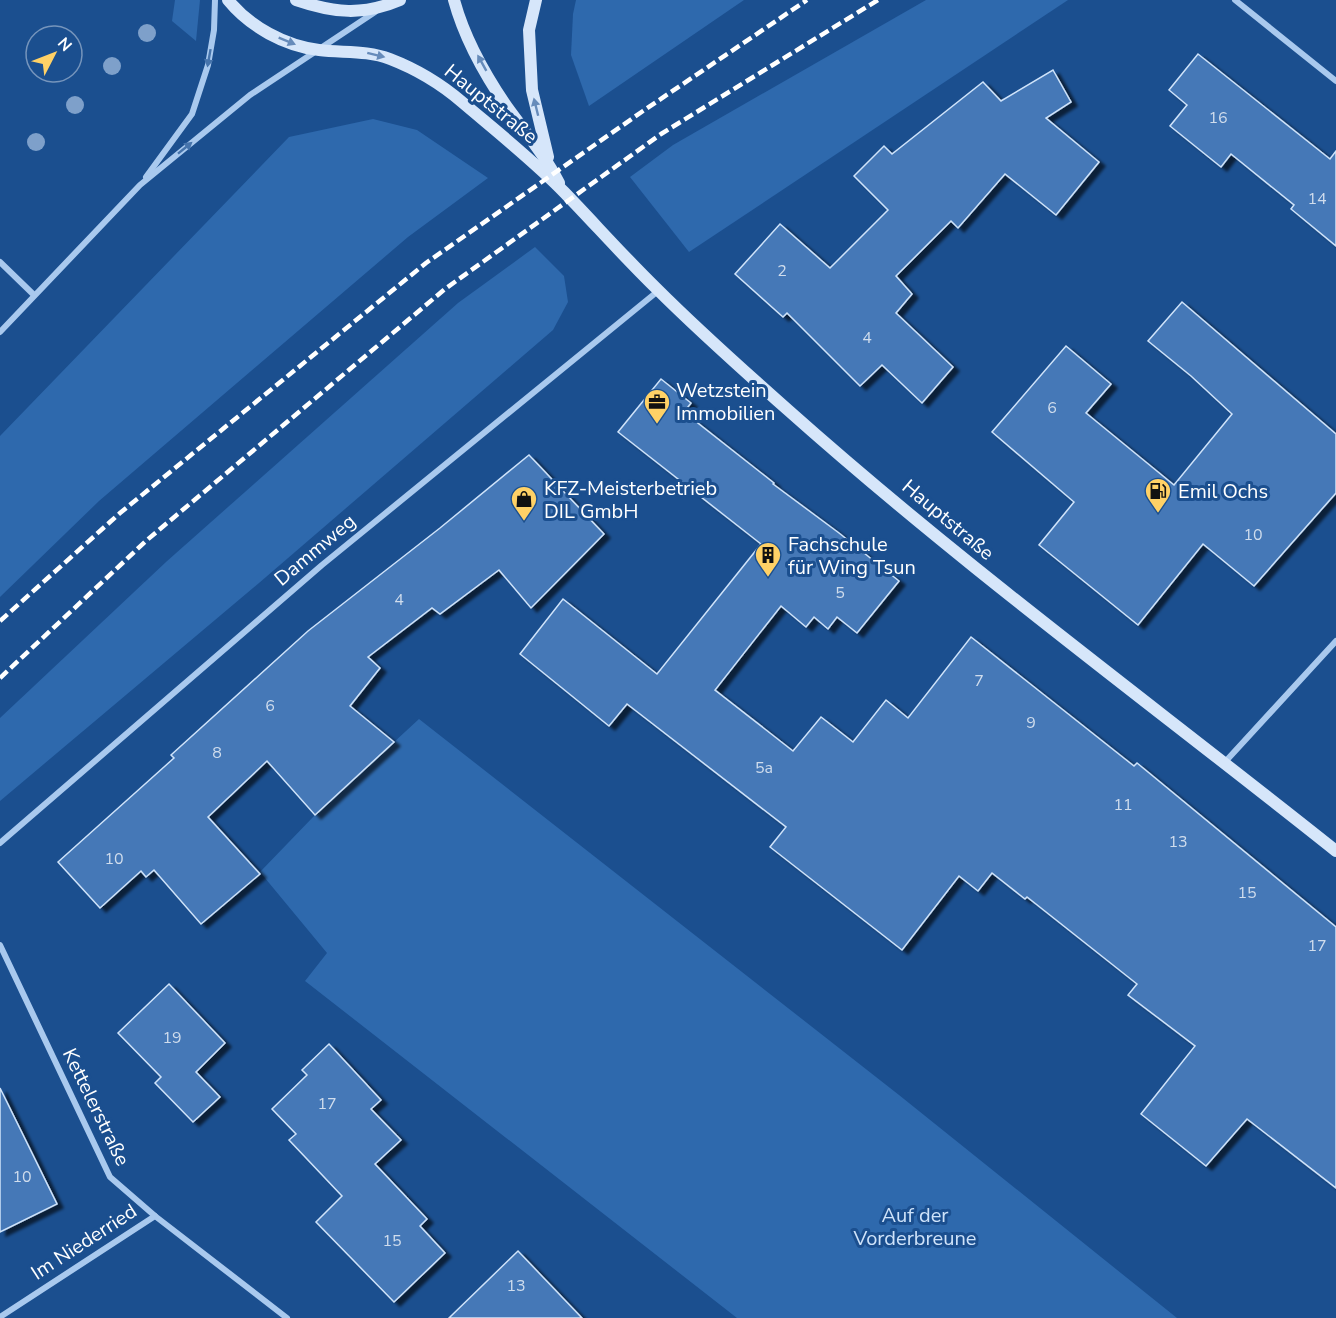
<svg xmlns="http://www.w3.org/2000/svg" width="1336" height="1318" font-family="'Nunito Sans',sans-serif">
<defs>
<filter id="shadow"><feDropShadow dx="6" dy="4" stdDeviation="1.5" flood-color="#0009"/></filter>
</defs>
<rect width="100%" height="100%" fill="#1b4f8f"/>
<g fill="#2e69ad">
<polygon points="175,0 200,0 196,41 172,21"/>
<polygon points="576,0 744,0 589,106 571,55 573,14"/>
<polygon points="926,0 1068,0 689,252 630,177 673,145"/>
<polygon points="373,119 417,130 488,178 408,237 99,501 0,597 0,436 289,137"/>
<polygon points="535,247 564,276 568,302 553,330 259,583 0,801 0,718 166,562 458,303"/>
<polygon points="419,719 899,1095 1177,1318 737,1318 305,981 327,953 260,872 315,815"/>
</g>
<g fill="#4478b7" stroke="#cfe3fa" stroke-width="1.5" filter="url(#shadow)">
<polygon points="1198,54 1330,159 1336,151 1336,246 1291,209 1294,205 1231,154 1221,167 1170,126 1187,105 1169,90"/>
<polygon points="1053,70 1071,102 1046,118 1099,162 1056,215 1005,174 958,228 951,221 896,276 912,294 896,313 953,367 922,403 882,365 860,386 787,313 783,317 735,274 780,224 830,268 888,210 854,176 884,146 892,154 983,82 1001,101"/>
<polygon points="1182,302 1336,434 1336,493 1254,586 1203,544 1138,625 1039,545 1074,502 992,432 1066,346 1111,384 1086,413 1174,485 1232,414 1191,376 1148,341"/>
<polygon points="661,379 691,403 684,412 774,483 773,484 839,533 899,581 857,633 837,617 828,629 814,617 806,627 781,606 715,690 793,751 821,717 853,742 886,700 908,718 971,637 1134,766 1137,763 1336,927 1336,1188 1247,1119 1206,1166 1141,1114 1195,1046 1128,995 1137,984 1027,897 1025,899 992,873 978,891 959,876 902,950 770,847 786,827 627,704 609,726 520,654 563,599 657,674 761,544 618,432"/>
<polygon points="529,455 604,534 531,608 499,570 440,614 432,608 368,657 380,668 350,706 394,742 315,815 267,761 208,817 260,874 201,924 154,870 146,877 141,871 100,908 58,862 174,758 171,755 308,631 440,528"/>
<polygon points="169,984 225,1043 196,1072 220,1097 193,1122 155,1083 161,1077 118,1033"/>
<polygon points="329,1044 381,1100 371,1109 401,1140 375,1164 427,1219 420,1226 445,1253 394,1302 316,1222 342,1196 289,1140 296,1134 272,1109 307,1075 302,1070"/>
<polygon points="0,1088 57,1204 0,1232"/>
<polygon points="518,1251 582,1318 449,1318"/>
</g>
<g fill="none" stroke-linecap="round" stroke-linejoin="round">
<g stroke="#a9c9ee" stroke-width="6">
<polyline points="1235,0 1336,81"/>
<polyline points="146,177 192,114 208,65 214,30 215,0"/>
<polyline points="0,262 34,295"/>
<polyline points="0,332 140,185 250,95 375,12"/>
<polyline points="1225,762 1336,641"/>
<polyline points="0,843 322,565 658,291"/>
<polyline points="0,945 110,1177 155,1216 287,1318"/>
<polyline points="0,1317 155,1216"/>
</g>
<g stroke="#d6e6fa" stroke-width="12">
<path d="M228,0C250,27 285,46 319,50C343,53 367,50 390,59C416,69 441,84 462,102C495,130 534,161 564,192C595,224 625,258 657,289C699,331 744,371 788,410C963,566 1153,705 1336,851"/>
<path d="M296,0C334,13 363,16 400,0"/>
<path d="M454,0C464,37 485,75 507,107C525,132 545,155 559,183"/>
<polyline points="536,0 529,30 532,90 548,157"/>
</g>
<g stroke="#fff" stroke-width="4.5" stroke-dasharray="10 4.5" stroke-linecap="butt">
<polyline points="0,621 120,513 426,263 643,111 807,0"/>
<polyline points="0,678 147,540 445,289 661,134 878,0"/>
</g>
</g>
<g fill="#7ea0ca">
<circle cx="147" cy="33" r="9"/>
<circle cx="112" cy="66" r="9"/>
<circle cx="75" cy="105" r="9"/>
<circle cx="36" cy="142" r="9"/>
</g>
<defs><path id="oneway-solid" d="M-6-.8H1V-3.2L6.5 0L1 3.2V.8H-6Z" transform="scale(1.5)"/></defs>
<g fill="#668bba">
<use href="#oneway-solid" transform="translate(287 41) rotate(22)"/>
<use href="#oneway-solid" transform="translate(376 55) rotate(14)"/>
<use href="#oneway-solid" transform="translate(482 63) rotate(-119)"/>
<use href="#oneway-solid" transform="translate(536 107) rotate(-104)"/>
</g>
<g fill="#4674ac">
<use href="#oneway-solid" transform="translate(209 58) rotate(100)"/>
<use href="#oneway-solid" transform="translate(185 148) rotate(-39)"/>
</g>
<defs>
<g id="office-pin" transform="scale(1.35)"><path d="M0 17L-7.5 6A9.5 9.5 0 1 1 7.5 6Z" fill="#ffd166" stroke="#1b4f8f"/><path d="M-6-3h4V-5.5h4V-3h4V5H-6ZM-1-4.5V-3h2v-1.5ZM-6 0V1H6V0Z" fill="#111"/></g>
<g id="fuel-pin" transform="scale(1.35)"><path d="M0 17L-7.5 6A9.5 9.5 0 1 1 7.5 6Z" fill="#ffd166" stroke="#1b4f8f"/><path d="M-5.5-6h7V0h2V4h1.3V-2.5L3-4.5l.8-.8L6-3V5H2.5V1h-1V6h-7ZM-4.2-4.7v3.2H.2V-4.7Z" fill="#111"/></g>
<g id="shop-pin" transform="scale(1.35)"><path d="M0 17L-7.5 6A9.5 9.5 0 1 1 7.5 6Z" fill="#ffd166" stroke="#1b4f8f"/><path d="M-5-2.5h2.3a2.7 3.5 0 0 1 5.4 0H5L5.5 6h-11ZM-1.5-2.5h3a1.5 2.3 0 0 0-3 0Z" fill="#111"/></g>
<g id="building-pin" transform="scale(1.35)"><path d="M0 17L-7.5 6A9.5 9.5 0 1 1 7.5 6Z" fill="#ffd166" stroke="#1b4f8f"/><path d="M-4-6H4V6H1V3H-1V6H-4ZM-2.5-4.3h1.7v1.8h-1.7ZM.8-4.3h1.7v1.8H.8ZM-2.5-1h1.7V.8h-1.7ZM.8-1h1.7V.8H.8Z" fill="#111"/></g>
</defs>
<g fill-rule="evenodd">
<use href="#office-pin" x="657" y="402"/>
<use href="#fuel-pin" x="1158" y="491"/>
<use href="#shop-pin" x="524" y="499"/>
<use href="#building-pin" x="768" y="555"/>
</g>
<g text-anchor="middle" dominant-baseline="central" stroke-width="6" stroke-linejoin="round" paint-order="stroke">
<g font-size="16" fill="#d0dded">
<text x="1218" y="118">16</text>
<text x="1317" y="199">14</text>
<text x="782" y="271">2</text>
<text x="867" y="338">4</text>
<text x="1052" y="408">6</text>
<text x="1253" y="535">10</text>
<text x="840" y="593">5</text>
<text x="399" y="600">4</text>
<text x="979" y="681">7</text>
<text x="270" y="706">6</text>
<text x="1031" y="723">9</text>
<text x="217" y="753">8</text>
<text x="764" y="768">5a</text>
<text x="1123" y="805">11</text>
<text x="1178" y="842">13</text>
<text x="114" y="859">10</text>
<text x="1247" y="893">15</text>
<text x="1317" y="946">17</text>
<text x="172" y="1038">19</text>
<text x="327" y="1104">17</text>
<text x="22" y="1177">10</text>
<text x="392" y="1241">15</text>
<text x="516" y="1286">13</text>
</g>
<g font-size="20" fill="#fff" stroke="#1b4f8f">
<text transform="translate(491 104) rotate(39)">Hauptstraße</text>
<text transform="translate(948 520) rotate(40)">Hauptstraße</text>
<text transform="translate(315 550) rotate(-40)">Dammweg</text>
<text transform="translate(96 1107) rotate(64)">Kettelerstraße</text>
<text transform="translate(84 1242) rotate(-33)">Im Niederried</text>
</g>
<g font-size="20" fill="#fff" stroke="#1b4f8f" text-anchor="start">
<text x="676" y="390">Wetzstein<tspan x="676" dy="23">Immobilien</tspan></text>
<text x="544" y="488">KFZ-Meisterbetrieb<tspan x="544" dy="23">DIL GmbH</tspan></text>
<text x="1178" y="491">Emil Ochs</text>
<text x="788" y="544">Fachschule<tspan x="788" dy="23">für Wing Tsun</tspan></text>
</g>
<g font-size="20" fill="#cfe3fa" stroke="#1b4f8f">
<text x="915" y="1215">Auf der<tspan x="915" dy="23">Vorderbreune</tspan></text>
</g>
</g>
<g transform="translate(54 54) rotate(48)"><circle r="28" fill="#1b4f8f" stroke="#7695bc" stroke-width="1.5"/>
<path d="M0-4.5L10 22L0 15L-10 22Z" fill="#ffd166"/>
<text y="-9" font-size="16" font-weight="bold" text-anchor="middle" fill="#ffffff">N</text>
</g>
</svg>
